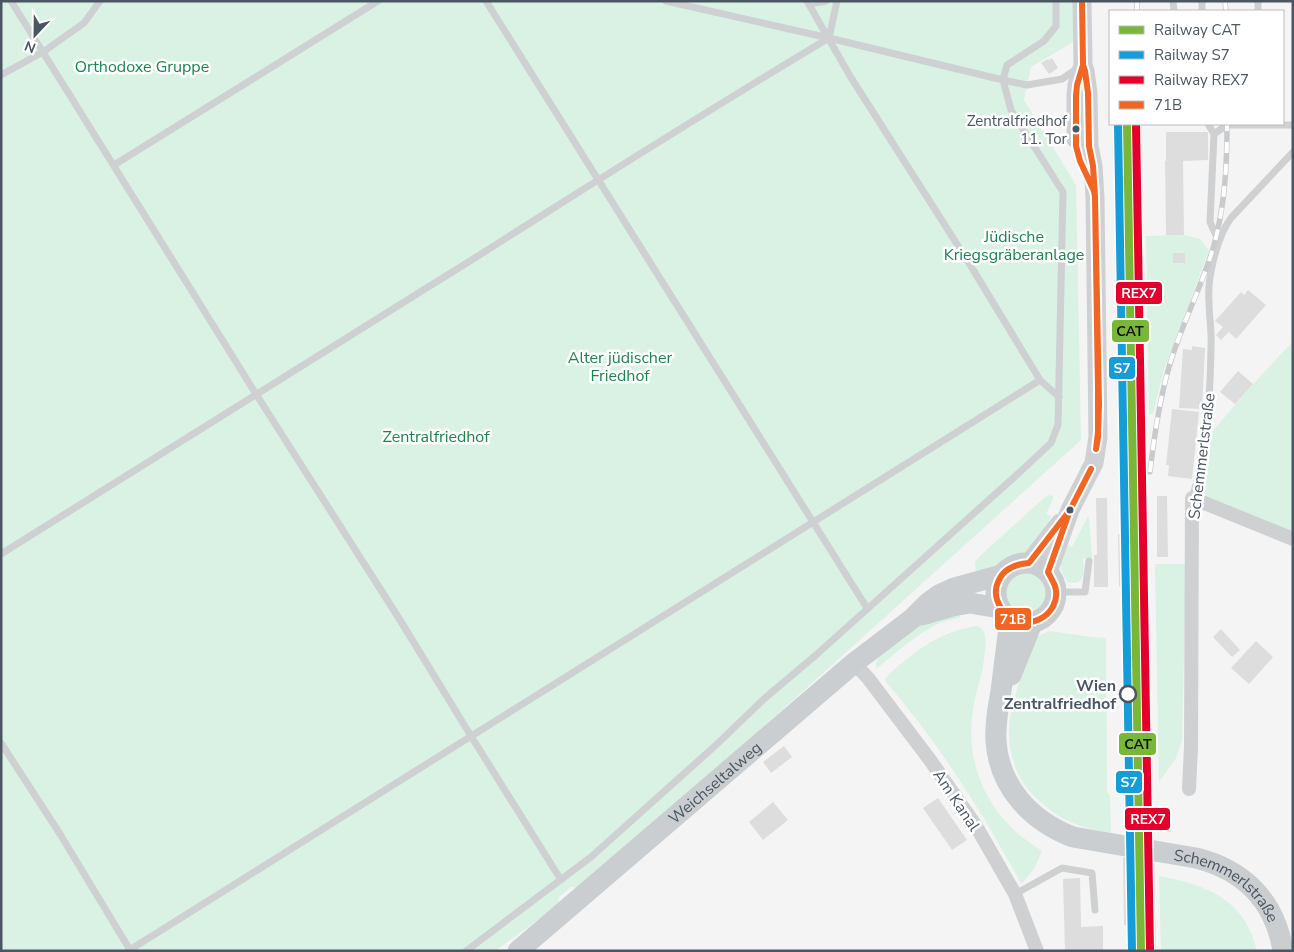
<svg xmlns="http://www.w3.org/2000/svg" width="1294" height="952" viewBox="0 0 1294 952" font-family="'Nunito Sans',sans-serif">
<rect width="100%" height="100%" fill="#f4f4f4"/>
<path fill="#d9f2e3" d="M1,1H1075L1076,40L1031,67L1024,100L1076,185L1081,440L626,851L577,891L574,887H571L559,897L558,900L561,903L495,951H1Z
M1184,235L1200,239L1209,251L1164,369L1153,414H1149L1146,236Z
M1293,341V539L1192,498L1205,440L1246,392Z
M1050,495L1053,496V499L1046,514L1051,516L1045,531L1029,552L1009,558L994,569L976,575L975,562L979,557L1045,497Z
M1088,516L1089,517L1092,558H1083C1084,570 1086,587 1068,582C1057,567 1058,560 1068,545L1072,547Z
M1155,564H1186L1182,740L1176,758L1159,782Z
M1003 593a24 24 0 1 1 48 0a24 24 0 1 1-48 0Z
M961,614L959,618C953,619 946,621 940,623C916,634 896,653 876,669V662L880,655L916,628L928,620Z
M977,626L982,629C988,637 985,649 984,659C982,677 975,693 973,711C966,753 980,795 1009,825C1018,835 1030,843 1042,851L1034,869L1022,883L1020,882C982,811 939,744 886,682L885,679C890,672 896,668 902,663C925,644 947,630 977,626Z
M1049,631L1092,637L1106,638L1107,791L1110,796L1111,833C1096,830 1080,827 1066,820C1053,814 1031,795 1023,783C1013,767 1008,745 1009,727C1011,699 1026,665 1034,638Z
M1159,876C1207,885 1245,899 1257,951H1161Z"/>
<path fill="#ddddde" d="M1052,58L1058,68L1049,74L1041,63L1048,59L1049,60Z
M1166,132H1208V160L1183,161L1184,235H1166L1165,161H1166Z
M1173,253H1185V263H1173Z
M1248,290L1266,305L1236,339L1229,332L1221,340L1216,335L1223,327L1215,321L1241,292L1244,295Z
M1192,346L1205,348L1202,409L1179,408L1183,349L1192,350Z
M1238,371L1253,384L1235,404L1220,392Z
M1172,409L1199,412L1192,479L1168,476L1169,465H1166Z
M1157,496H1167L1168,557H1157Z
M1096,498H1107L1108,587H1094V555H1097Z
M1131,533V586H1119L1118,534Z
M1221,629L1240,650L1232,657L1213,637Z
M1256,641L1273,657L1249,684L1231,668Z
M784,746L792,757L771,773L763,762Z
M938,798L967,840L952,850L923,808Z
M773,802L788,820L763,840L749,822Z
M1123,857H1135L1137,924L1124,925Z
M1080,878L1081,927L1103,926V951H1065L1063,879Z"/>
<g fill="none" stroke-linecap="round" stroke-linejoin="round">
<path stroke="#ced0d2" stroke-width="7" d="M11,1L256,394L400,620L471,736L561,880
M486,1L867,608
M666,1L829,38L1003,80L1027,85L1062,79L1078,68
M807,1L850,76L969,263L1040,380L1059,397
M1173,1L1174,11
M1202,1V11
M1258,1V11
M809,4L826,1
M1,75L43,52L84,23L100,1
M1208,124L1214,134L1210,222L1216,235L1220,237
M1214,134L1227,125H1293
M114,165L378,1
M1192,498C1208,450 1210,397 1211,347C1212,331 1209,317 1209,301C1207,278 1217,237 1231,218L1293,152
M1,554L428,287C466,264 503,240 541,216C636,156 732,96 829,38L837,1
M1057,592H1085L1089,561
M1,743L60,834L130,950
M1015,894L1062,868L1092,873L1095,910
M128,951L1040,380
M466,951L591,857L716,745L765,698L816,655L1021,471L1051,443L1058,425L1063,192L1011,110L1003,80L1007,65L1044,41L1056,26V1"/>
<path stroke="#ced0d2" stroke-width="14" d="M854,663L868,678L930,760L976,826L1015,894L1037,951
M1189,789L1191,747L1192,498L1293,539"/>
<path stroke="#ced0d4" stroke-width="19" d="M1076,139V96L1077,85L1083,65L1082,1
M1029,563L1060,523
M1048,572L1070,510L1094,463L1098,437L1095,197L1093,166L1089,146L1088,93L1085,71L1083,65"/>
<g stroke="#caced1" stroke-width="21">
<circle cx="1026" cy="593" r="30"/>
<path d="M922,615L953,606L970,603L999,608"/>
<path id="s1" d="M1010,619C1007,643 1004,667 1001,691C998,708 995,724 996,741C999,787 1031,821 1073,837L1196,858C1244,870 1275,901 1283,951"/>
<path d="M1011,675L1032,623"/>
<path id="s2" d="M518,951L854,663L913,618L928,603L939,595L954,588L1001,575"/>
</g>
<g stroke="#c9cacc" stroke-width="5.5">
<path id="rail" d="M1137,1V11
M1225,1L1226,11
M1139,124L1140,263L1153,951
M1150,472C1154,437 1159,402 1169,367C1181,325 1202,287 1214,245C1225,205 1227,165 1227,124"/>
</g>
<use href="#rail" stroke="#fff" stroke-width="4" stroke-dasharray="11" stroke-linecap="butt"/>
<g stroke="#fff" stroke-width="10">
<path id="bus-1" d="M1082,1L1083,65
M1083,65L1085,71L1088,93L1089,146L1093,166L1095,197
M1083,65L1077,85L1076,96V146L1080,161L1094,191L1095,197
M1095,197L1099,405L1098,432L1096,449
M1095,197L1098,389V437L1096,449
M1070,510L1048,572C1050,576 1053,581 1055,586C1064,615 1021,639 1001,608C996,600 994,591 998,582C1003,569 1016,564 1029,563Z
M1070,510L1091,469"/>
</g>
<use href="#bus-1" stroke="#f26522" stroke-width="6"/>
<g stroke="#fff" stroke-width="11">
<path id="rail-1" d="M1127,124L1141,951"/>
</g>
<g stroke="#fff" stroke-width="11">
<path id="rail-2" d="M1118,124L1132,951"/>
</g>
<g stroke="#fff" stroke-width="11">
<path id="rail-3" d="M1136,124L1150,951"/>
</g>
<use href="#rail-1" stroke="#79b738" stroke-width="8"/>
<use href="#rail-2" stroke="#159dd9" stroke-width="8"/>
<use href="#rail-3" stroke="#e4002b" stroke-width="8"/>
</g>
<g fill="#4a5661" stroke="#fff" stroke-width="2">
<circle cx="1076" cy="129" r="4.5"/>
<circle cx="1070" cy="510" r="4.5"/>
</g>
<circle fill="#fff" stroke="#4a5661" stroke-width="2.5" cx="1128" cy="694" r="8"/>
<g text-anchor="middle" stroke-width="5" stroke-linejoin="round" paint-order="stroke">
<g font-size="15" fill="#4a5661" stroke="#fff" text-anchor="end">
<text x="1067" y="126">Zentralfriedhof<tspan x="1067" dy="18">11. Tor</tspan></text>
</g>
<g font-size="16" fill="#17864f" stroke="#fff">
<text x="142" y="72">Orthodoxe Gruppe</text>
<text x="1014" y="242">Jüdische<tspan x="1014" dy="18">Kriegsgräberanlage</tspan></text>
<text x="620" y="363">Alter jüdischer<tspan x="620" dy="18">Friedhof</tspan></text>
<text x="436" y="442">Zentralfriedhof</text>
</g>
<g font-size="16" fill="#4a5661" stroke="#fff">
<text transform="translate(1201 456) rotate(-83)" y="6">Schemmerlstraße</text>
<text dy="6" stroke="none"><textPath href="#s2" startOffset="259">Weichseltalweg</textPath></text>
<text transform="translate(957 800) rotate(56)" y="6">Am Kanal</text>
<text dy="6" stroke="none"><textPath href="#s1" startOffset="419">Schemmerlstraße</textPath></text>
</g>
<g font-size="16" font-weight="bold" fill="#4a5661" stroke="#fff" text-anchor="end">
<text x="1116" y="691">Wien<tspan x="1116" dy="18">Zentralfriedhof</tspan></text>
</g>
</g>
<g stroke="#fff" stroke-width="2">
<rect x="1115" y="281" width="48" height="24" rx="5" fill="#e4002b"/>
<rect x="1111" y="319" width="39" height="24" rx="5" fill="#79b738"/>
<rect x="1108" y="356" width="28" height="24" rx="5" fill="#159dd9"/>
<rect x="994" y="607" width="38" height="24" rx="5" fill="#f26522"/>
<rect x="1118" y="732" width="39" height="24" rx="5" fill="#79b738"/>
<rect x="1115" y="770" width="28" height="24" rx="5" fill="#159dd9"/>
<rect x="1124" y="807" width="47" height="24" rx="5" fill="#e4002b"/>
</g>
<g font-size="14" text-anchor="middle" font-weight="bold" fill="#fff">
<text x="1139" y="298">REX7</text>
<text x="1122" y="373">S7</text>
<text x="1013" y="624">71B</text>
<text x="1129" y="787">S7</text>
<text x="1148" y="824">REX7</text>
</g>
<g font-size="14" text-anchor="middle" font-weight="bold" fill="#111">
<text x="1130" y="336">CAT</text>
<text x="1138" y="749">CAT</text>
</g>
<rect width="1294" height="952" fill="none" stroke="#4a5661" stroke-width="5"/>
<rect x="1109" y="10" width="175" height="115" fill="#ffffff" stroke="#b7bbc0"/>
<rect x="1119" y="26" width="25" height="8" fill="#79b738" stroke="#b7bbc0"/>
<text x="1154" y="35" font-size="15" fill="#4a5661">Railway CAT</text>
<rect x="1119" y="51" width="25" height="8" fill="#159dd9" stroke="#b7bbc0"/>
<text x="1154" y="60" font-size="15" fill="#4a5661">Railway S7</text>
<rect x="1119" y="76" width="25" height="8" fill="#e4002b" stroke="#b7bbc0"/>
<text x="1154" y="85" font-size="15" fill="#4a5661">Railway REX7</text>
<rect x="1119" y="101" width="25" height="8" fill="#f26522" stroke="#b7bbc0"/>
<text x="1154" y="110" font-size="15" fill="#4a5661">71B</text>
<g transform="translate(35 35) rotate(202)" stroke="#ffffff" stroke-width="4" paint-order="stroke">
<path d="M0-4L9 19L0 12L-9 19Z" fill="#4a5661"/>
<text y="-8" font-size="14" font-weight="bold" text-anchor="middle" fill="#4a5661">N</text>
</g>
</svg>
